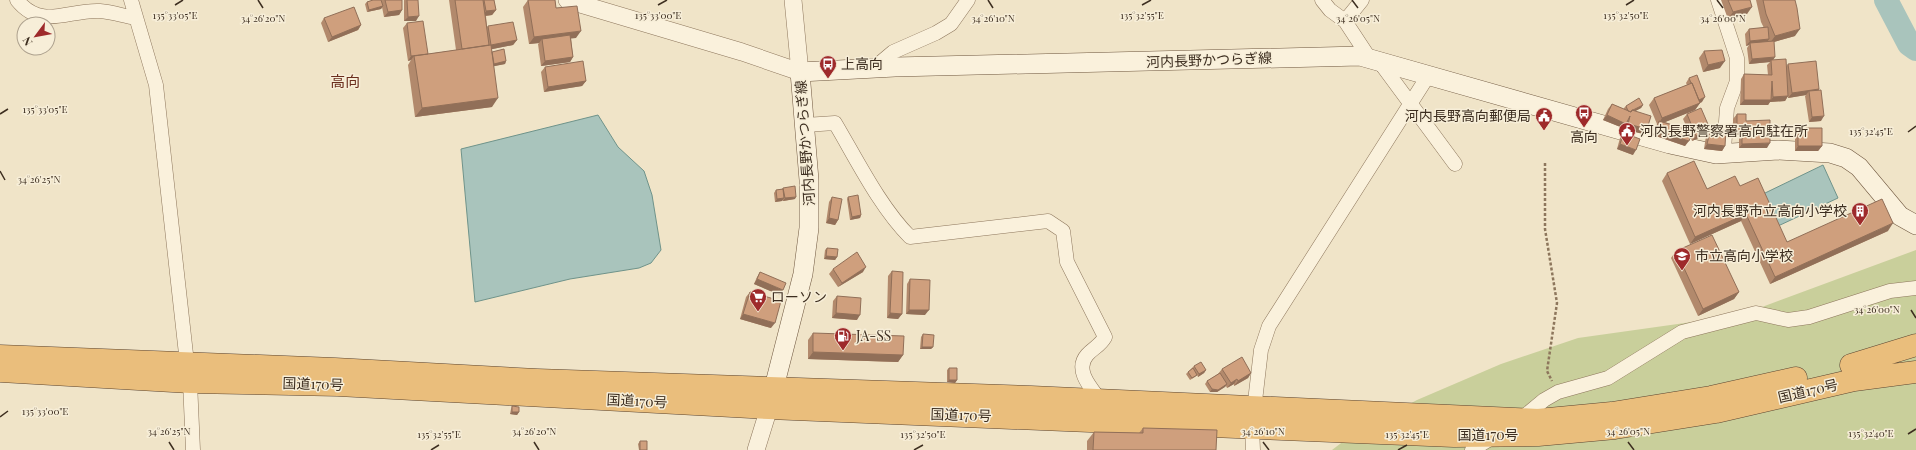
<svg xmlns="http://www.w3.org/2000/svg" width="1916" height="450" viewBox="0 0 1916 450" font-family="'Playfair Display','Noto Sans JP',serif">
<rect width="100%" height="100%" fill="#f0e4c8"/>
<path fill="#c9cf9b" d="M1916,250V450H1332L1353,434L1417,400L1501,364L1578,338L1699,321L1762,307Z"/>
<path fill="#a9c4bc" stroke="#6f938a" d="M598,115L618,147L644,171L652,195L661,250L651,263L639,268L570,279L475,302L461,149Z
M1823,165L1838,198L1778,226L1763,194Z"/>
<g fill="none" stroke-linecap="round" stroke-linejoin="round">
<path stroke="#a9c4bc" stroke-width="24" d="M1886,0L1909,44L1916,49"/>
<g stroke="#8d765c" stroke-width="15">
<path id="minor" d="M17,0C42,31 69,9 100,11C112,12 124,16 136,18
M131,0L156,85L187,363
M1322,0L1330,10L1345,21L1370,59
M1718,0L1737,58V81L1727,108L1724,149
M1345,21L1362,0
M1379,61L1455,164
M874,68L893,52L936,33L951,24L968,0
M805,125L835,123C857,160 880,207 910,237L1048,221L1063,231L1067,262L1105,337C1100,346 1093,348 1087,355C1074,370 1091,388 1100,400
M190,382L193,450
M1521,419L1544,400L1558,392L1608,378L1682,332L1756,313L1788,320L1809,317L1890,291L1916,288
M1253,450L1252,427L1261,350L1269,326L1428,76
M1472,450L1493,437"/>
</g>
<g stroke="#8d765c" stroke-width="18">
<path id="tertiary" d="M567,0L742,52L800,72L793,0
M756,450L769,408"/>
</g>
<g stroke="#6f573f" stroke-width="20">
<path id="secondary" d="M770,403L803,274L809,228V180L800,72L895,67L1360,56L1670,144L1716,154L1778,150L1830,153L1846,158L1859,167L1900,216L1916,225"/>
</g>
<g stroke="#5b4430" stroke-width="23">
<path id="trunk" d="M0,356L335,369L537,380L1031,397L1538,420L1612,413L1711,397L1796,378
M1851,365L1916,345
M0,371L190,382L338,385L769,408L1454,436L1538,435L1615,428L1716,412L1854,380L1916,372"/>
</g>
<path stroke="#8d765c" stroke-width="2.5" stroke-dasharray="3 2" stroke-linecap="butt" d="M1545,163V229L1557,303L1547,371L1552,381"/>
<use href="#minor" stroke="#faf1dc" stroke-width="14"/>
<use href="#tertiary" stroke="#faf1dc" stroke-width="17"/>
<use href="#secondary" stroke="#faf1dc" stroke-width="19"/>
<use href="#trunk" stroke="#eabe7c" stroke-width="22"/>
</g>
<path fill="#b2896c" d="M373,0H402V10L399,15L384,17L382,7L381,9L367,12L365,4L367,2Z
M404,0H418L416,21H404Z
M449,0H494L496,10L492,15L486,16L487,27L488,26L517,40L513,45L492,49V52L506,61L505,64L494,66L492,107L415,117L408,65L411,60L408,61L403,28L407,23L427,54L456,50Z
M528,0H555L556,8L576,38H571L573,57L570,62L541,66L538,44L539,43L529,44L523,7Z
M1721,0H1750L1747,14L1728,19Z
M1756,0H1795V36L1774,42L1772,60L1786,67L1788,64L1819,89V90L1821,121L1809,122L1805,96L1806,95L1788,98V96L1785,101L1770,102L1768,105H1740L1741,79L1744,74L1768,75L1767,65L1770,62L1749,64L1747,48L1749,45L1746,46L1745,34L1749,29L1764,28L1761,22Z
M324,18L361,25L358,30L328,42L321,23Z
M1704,51L1720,68L1703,72L1699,58Z
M545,67L586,81L582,86L544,92L541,72Z
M1689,78L1702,102L1700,103L1695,110L1665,122L1688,130L1683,119L1687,114L1710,129L1707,134L1692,141L1690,135L1685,146L1653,135L1657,124L1649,105L1654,98L1687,85L1686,83Z
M1612,104L1624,109V108L1626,106L1643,105L1641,108L1635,111L1643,134L1624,129L1625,125L1623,128L1603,120L1608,109Z
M1737,114L1746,121L1767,148H1739V135H1733V119Z
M1804,128L1822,146L1818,151H1795V139L1798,134H1801V133Z
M1710,132L1725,146L1722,151L1704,149L1706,136Z
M1624,133L1633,155L1617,149L1620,138Z
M1667,173L1707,189L1740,186L1787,242L1888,231L1770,284L1741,221L1690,244L1662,181Z
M783,188L795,199L783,201V200L782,201L775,202L774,193L776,190L782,189Z
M832,197L838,220L835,225L826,223L829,202Z
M848,197L861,215L860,218L850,220L847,199Z
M827,248L837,257L835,260L824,259L825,250Z
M1676,251L1739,292L1734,299L1698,316L1671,258Z
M833,269L863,272L838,287L829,274Z
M892,271L902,314L898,319L887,318L888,276Z
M760,272L780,295L754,284L757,277Z
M910,279L925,315L906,314L907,284Z
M750,292L771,328L740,319L746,297Z
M837,296L857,320L832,318L833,301Z
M813,333L903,355L898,362L808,359V340Z
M923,334L933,347L931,349H920L921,337Z
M1194,366L1206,370L1204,373L1198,377L1197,375L1195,377L1190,380L1186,374Z
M949,368L957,380L955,383L947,382V370Z
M1222,369L1251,373L1248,378L1234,386V384L1227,388L1226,386L1217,392H1210L1205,384L1207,381L1218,374Z
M512,406L519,412L517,415L510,414L511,409Z
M1143,428L1216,450H1087V441L1094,432L1139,433Z
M640,441L647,450H639L638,444Z"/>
<path fill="#916f58" d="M383,6L381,9L367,12L369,10Z
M1752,7L1747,14L1728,19L1733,12Z
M402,10L399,15L384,17L388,12Z
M496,10L492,15L483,16L486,11Z
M419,16L416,21H404L408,17Z
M361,25L358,30L328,42L332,37Z
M1800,29L1795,36L1770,43L1775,36Z
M581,31L576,38L542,42V39L539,43L529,44L534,37Z
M1769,39L1766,44L1750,43L1749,45L1746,46L1750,41Z
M517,40L513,45L488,50L491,45Z
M428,54L414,56L411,60L408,61L411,56Z
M573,57L570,62L541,66L545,61Z
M1775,57L1772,62L1771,60L1770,62L1749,64L1752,59Z
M506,61L505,64L490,67L491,64Z
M1725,61L1720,68L1703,72L1708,65Z
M586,81L582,86L544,92L548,87Z
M1819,89L1816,94L1809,91L1806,95L1788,98L1792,93Z
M1788,96L1785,101L1770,102L1768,105H1740L1744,100H1771L1773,97Z
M1705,97L1702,102L1694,105L1698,100Z
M498,98L492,107L415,117L422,108Z
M1700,103L1695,110L1658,125L1662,118Z
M1643,105L1641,108L1630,114L1632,111Z
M1607,115L1626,124L1623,128L1603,120Z
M1824,116L1821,121L1809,122L1812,117Z
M1628,124L1647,129L1643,134L1624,129Z
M1710,129L1707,134L1692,141L1696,136Z
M1737,130H1742L1739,135H1733Z
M1656,131L1689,141L1685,146L1653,135Z
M1770,143L1767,148H1739L1742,144Z
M1620,144L1636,150L1633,155L1617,149Z
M1707,144L1725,146L1722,151L1704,149Z
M1798,146H1822L1818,151H1795Z
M796,197L795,199L783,201L785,198Z
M784,198L782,201L775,202L777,199Z
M1746,214L1741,221L1690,244L1695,237Z
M861,215L860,218L850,220L852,217Z
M829,218L838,220L835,225L826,223Z
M1893,223L1888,231L1770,284L1775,277Z
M826,256L837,257L835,260L824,259Z
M866,267L863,272L838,287L842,283Z
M757,279L783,290L780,295L754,284Z
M1739,292L1734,299L1698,316L1703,309Z
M909,310H929L925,315L906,314Z
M836,313L860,315L857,320L832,318Z
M890,313L902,314L898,319L887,318Z
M743,314L775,323L771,328L740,319Z
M922,347H933L931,349H920Z
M813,352L903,355L898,362L808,359Z
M1206,370L1204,373L1198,377L1199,374Z
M1251,373L1248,378L1234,386L1238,381Z
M1237,379L1234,384L1227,388L1231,383Z
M949,380H957L955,383L947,382Z
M1227,384L1225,387L1217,392H1210L1212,389Z
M512,412H519L517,415L510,414Z"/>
<path fill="#cf9f7d" stroke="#916f58" d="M373,0H381L383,6L369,10L367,2Z
M385,0H402V10L388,12Z
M407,0H418L419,16L408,17Z
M455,0H483L489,45L462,49Z
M484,0H494L496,10L486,11Z
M528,0H555L556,8L577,6L581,31L534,37Z
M1728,0H1750L1752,7L1733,12Z
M1763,0H1795L1797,8L1800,29L1775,36L1766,14Z
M354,7L361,25L332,37L324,18Z
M423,21L428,54L411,56L407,23Z
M513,22L517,40L491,45L488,26Z
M1768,27L1769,39L1750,41L1749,29Z
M570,35L573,57L545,61L542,39Z
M1774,41L1775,57L1752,59L1750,43Z
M491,45L498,98L422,108L414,56Z
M504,49L506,61L494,64L492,52Z
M1722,50L1725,61L1708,65L1704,51Z
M1786,59L1788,96L1773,97L1772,81L1771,100H1744V74L1772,75L1771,60Z
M583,61L586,81L548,87L545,67Z
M1816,61L1819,89L1792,93L1788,64Z
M1697,75L1705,97L1699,100L1692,83H1691L1689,78Z
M1692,83L1700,103L1662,118L1654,98Z
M1821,90L1824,116L1812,117L1809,91Z
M1639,98L1643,105L1633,110H1632L1631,112L1628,111L1626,106Z
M1612,104L1631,112L1632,110L1651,116L1647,129L1628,124L1630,116L1626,124L1607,115Z
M1701,108L1710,129L1696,136L1687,114Z
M1737,114H1746V121L1770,120V143L1742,144V130H1737Z
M1659,121L1692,131L1689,141L1656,131Z
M1804,128H1822V146H1798V134H1804Z
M1726,130L1725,146L1707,144L1710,132Z
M1624,133L1640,139L1636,150L1620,144Z
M1694,161L1707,189L1735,176L1740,186L1758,178L1787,242L1882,199L1893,223L1775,277L1746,214L1695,237L1667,173Z
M795,186L796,197L785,198L783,188Z
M783,189L784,198L777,199L776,190Z
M858,195L861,215L852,217L848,197Z
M832,197L842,199L838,220L829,218Z
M1712,235L1739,292L1703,309L1676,251Z
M827,248L838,249L837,257L826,256Z
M857,252L866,267L842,283L833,269Z
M892,271L903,272L902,314L890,313Z
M760,272L786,283L783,290L757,279Z
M910,279L930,280L929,310H909Z
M750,292L781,301L775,323L743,314Z
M837,296L861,298L860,315L836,313Z
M813,333L904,336L903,355L813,352Z
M923,334L934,335L933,347H922Z
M1242,357L1251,373L1238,381L1237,379L1231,383L1222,369Z
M1201,362L1206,370L1199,374L1194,366Z
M949,368H957V380H949Z
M1193,368L1197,375L1192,378L1188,372Z
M1220,373L1227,384L1218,390L1212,389L1207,381Z
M512,406L519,407V412H512Z
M1143,428L1217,430L1216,450H1093L1094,432L1143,433Z
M640,441H647V450H640Z"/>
<path fill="none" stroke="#3d2e20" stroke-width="1.5" d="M258,0L263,8M988,0L993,8M1352,0L1358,8M1717,0L1723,8M175,5L183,0M658,5L667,0M1142,5L1151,0M1626,5L1634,0M0,114L8,109M1908,132L1916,126M0,171L5,180M1911,310L1916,318M0,417L8,411M1908,434L1916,429M169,442L174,450M534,442L539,450M1263,442L1269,450M1628,442L1634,450M431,450L439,445M914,450L923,445M1398,450L1407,445"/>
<defs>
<g id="bus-pin" transform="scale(0.9)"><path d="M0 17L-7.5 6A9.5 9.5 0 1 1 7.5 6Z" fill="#9e2a2b" stroke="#f7eed8"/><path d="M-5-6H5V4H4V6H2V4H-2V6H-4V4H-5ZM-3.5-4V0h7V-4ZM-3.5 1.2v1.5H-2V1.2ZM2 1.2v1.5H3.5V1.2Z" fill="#fff"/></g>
<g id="civic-pin" transform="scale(0.9)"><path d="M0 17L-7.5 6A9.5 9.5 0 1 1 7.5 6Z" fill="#9e2a2b" stroke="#f7eed8"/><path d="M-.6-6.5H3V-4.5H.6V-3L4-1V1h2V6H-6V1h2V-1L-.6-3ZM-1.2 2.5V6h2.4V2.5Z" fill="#fff"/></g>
<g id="building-pin" transform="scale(0.9)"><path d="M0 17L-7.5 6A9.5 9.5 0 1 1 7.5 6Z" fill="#9e2a2b" stroke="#f7eed8"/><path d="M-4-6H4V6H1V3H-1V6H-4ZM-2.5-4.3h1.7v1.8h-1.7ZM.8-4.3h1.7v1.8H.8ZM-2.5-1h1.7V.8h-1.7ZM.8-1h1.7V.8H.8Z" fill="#fff"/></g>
<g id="school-pin" transform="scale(0.9)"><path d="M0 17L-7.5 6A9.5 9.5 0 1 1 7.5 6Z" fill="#9e2a2b" stroke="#f7eed8"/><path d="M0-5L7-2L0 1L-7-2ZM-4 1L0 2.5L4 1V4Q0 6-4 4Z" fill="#fff"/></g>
<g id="supermarket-pin" transform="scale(0.9)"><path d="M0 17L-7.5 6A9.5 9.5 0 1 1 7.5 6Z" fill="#9e2a2b" stroke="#f7eed8"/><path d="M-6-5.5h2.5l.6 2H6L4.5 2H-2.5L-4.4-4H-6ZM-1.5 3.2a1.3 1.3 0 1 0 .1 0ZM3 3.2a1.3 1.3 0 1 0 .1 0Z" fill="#fff"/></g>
<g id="fuel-pin" transform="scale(0.9)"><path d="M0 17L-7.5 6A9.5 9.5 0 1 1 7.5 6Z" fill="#9e2a2b" stroke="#f7eed8"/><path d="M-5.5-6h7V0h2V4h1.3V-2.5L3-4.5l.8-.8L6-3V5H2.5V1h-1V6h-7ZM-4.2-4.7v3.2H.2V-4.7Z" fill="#fff"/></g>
</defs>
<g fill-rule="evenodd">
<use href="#bus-pin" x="828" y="64"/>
<use href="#bus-pin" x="1584" y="113"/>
<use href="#civic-pin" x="1544" y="116"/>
<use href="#civic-pin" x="1627" y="131"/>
<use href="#building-pin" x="1860" y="211"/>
<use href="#school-pin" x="1682" y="256"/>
<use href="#supermarket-pin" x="758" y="297"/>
<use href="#fuel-pin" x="843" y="336"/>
</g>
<g text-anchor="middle" stroke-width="3" stroke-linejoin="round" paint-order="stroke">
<g font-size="14" fill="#3d2e20" stroke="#f7eed8">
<text transform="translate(1209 60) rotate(-2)" y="5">河内長野かつらぎ線</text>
<text transform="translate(805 143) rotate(-94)" y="5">河内長野かつらぎ線</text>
<text transform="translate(313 384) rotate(2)" y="5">国道170号</text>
<text transform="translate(1808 391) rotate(-13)" y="5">国道170号</text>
<text transform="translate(637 401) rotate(3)" y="5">国道170号</text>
<text transform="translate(961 415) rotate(2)" y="5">国道170号</text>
<text x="1488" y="440">国道170号</text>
</g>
<g font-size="14" fill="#3d2e20" stroke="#f7eed8" text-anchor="start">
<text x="841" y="69">上高向</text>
<text x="1531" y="121" text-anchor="end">河内長野高向郵便局</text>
<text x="1640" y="136">河内長野警察署高向駐在所</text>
<text x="1584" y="142" text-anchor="middle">高向</text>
<text x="1847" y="216" text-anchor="end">河内長野市立高向小学校</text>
<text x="1695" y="261">市立高向小学校</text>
<text x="771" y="302">ローソン</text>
<text x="856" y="341">JA-SS</text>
</g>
<g font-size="15" fill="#6b2e1e" stroke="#f7eed8">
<text x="345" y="87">高向</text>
</g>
</g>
<g font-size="10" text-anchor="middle" fill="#3d2e20" stroke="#f7eed8" stroke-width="3" stroke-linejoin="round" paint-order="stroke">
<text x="175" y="19">135°33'05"E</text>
<text x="658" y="19">135°33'00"E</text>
<text x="1142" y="19">135°32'55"E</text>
<text x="1626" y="19">135°32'50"E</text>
<text x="263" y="22">34°26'20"N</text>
<text x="993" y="22">34°26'10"N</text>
<text x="1358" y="22">34°26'05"N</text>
<text x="1723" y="22">34°26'00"N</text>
<text x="45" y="113">135°33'05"E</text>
<text x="1871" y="135">135°32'45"E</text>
<text x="39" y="183">34°26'25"N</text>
<text x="1877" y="313">34°26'00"N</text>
<text x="45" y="415">135°33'00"E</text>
<text x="169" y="435">34°26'25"N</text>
<text x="534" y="435">34°26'20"N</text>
<text x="1263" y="435">34°26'10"N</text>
<text x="1628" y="435">34°26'05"N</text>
<text x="1871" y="437">135°32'40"E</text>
<text x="439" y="438">135°32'55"E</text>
<text x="923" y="438">135°32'50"E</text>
<text x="1407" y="438">135°32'45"E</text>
</g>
<g transform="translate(36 36) rotate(238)"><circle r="19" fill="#f7eed8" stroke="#ada18e"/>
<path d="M0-3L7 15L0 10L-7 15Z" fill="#9e2a2b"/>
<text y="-6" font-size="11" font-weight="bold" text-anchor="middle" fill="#3d2e20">N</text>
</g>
</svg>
